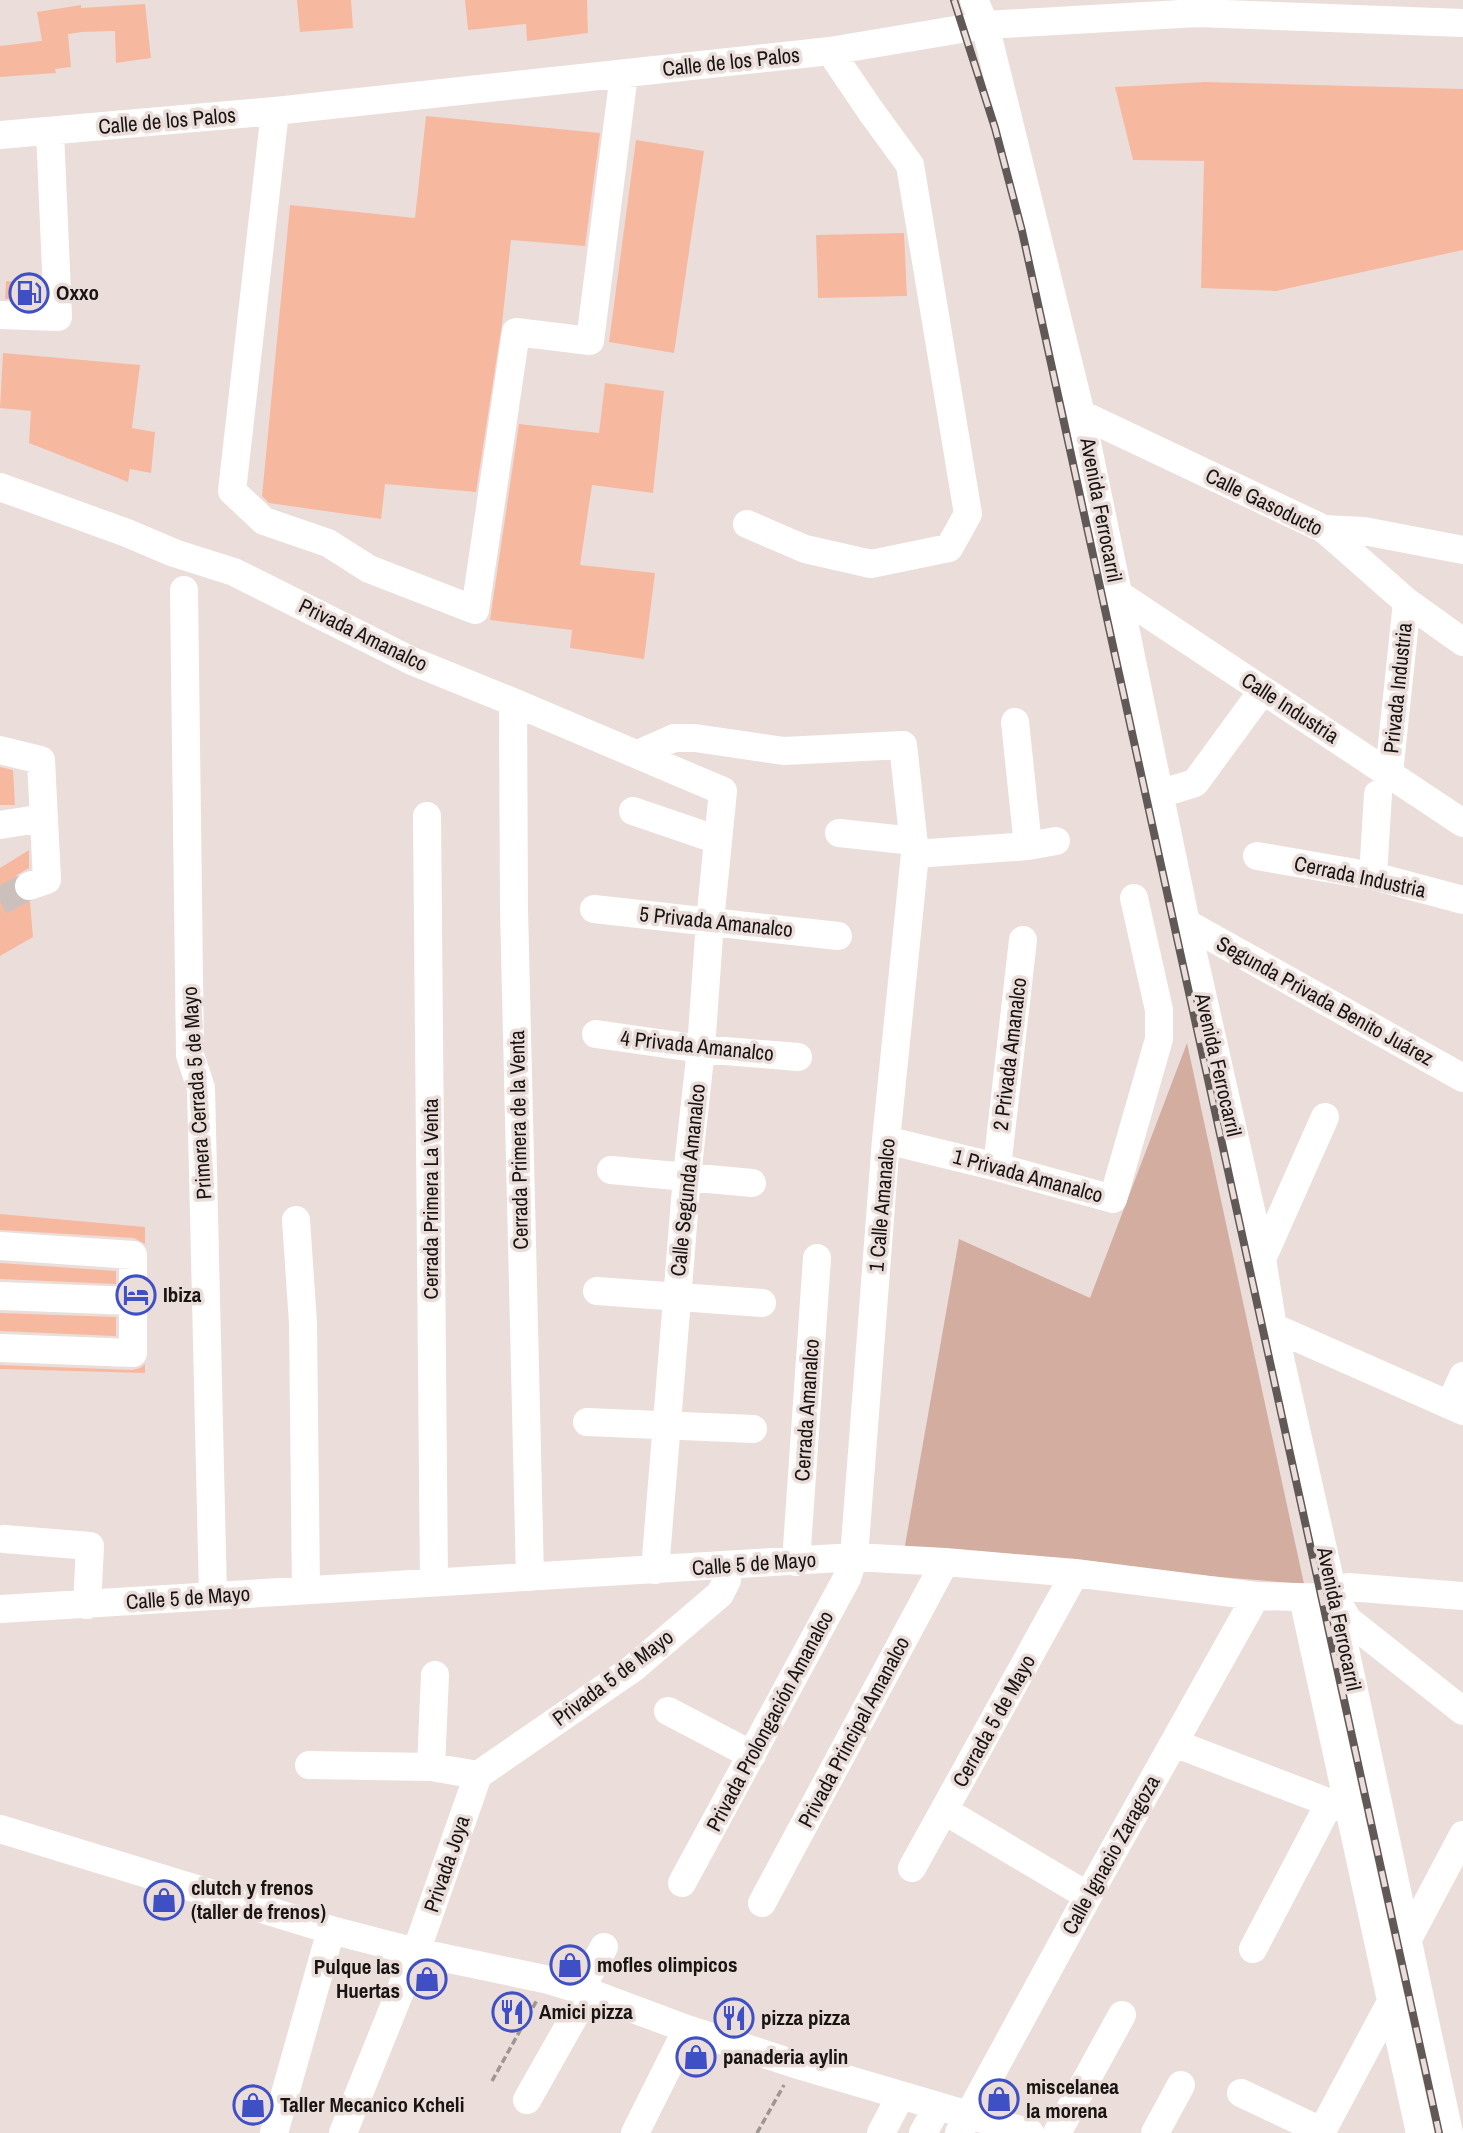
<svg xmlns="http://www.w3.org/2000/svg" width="1463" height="2133" viewBox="0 0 1463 2133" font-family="'Archivo Narrow',sans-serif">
<rect width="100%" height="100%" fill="#ebdeda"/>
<path fill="#d3ad9f" d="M1187,1043L1304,1584L904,1551L959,1239L1090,1298Z"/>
<path fill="#f7b8a0" d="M297,0H351L353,28L300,32Z
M465,0H587L588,33L527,41L526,24L468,30Z
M145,4L151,58L116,63L115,31L82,32L68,34L71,67L55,69L56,73L0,77V46L42,41L37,12L81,5V8Z
M1205,82L1463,89V250L1276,291L1201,288L1204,161L1133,160L1115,87Z
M426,116L600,133L585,246L511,240L502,324L476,492L385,484L381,519L269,503L262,496L290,205L415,218Z
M636,140L704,151L674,353L609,342Z
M904,233L907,296L818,298L816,235Z
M6,281L40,284L41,300L5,299Z
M3,353L140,365L132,428L155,432L151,473L130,469L128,482L29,443L31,411L0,408Z
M605,383L664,391L653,493L592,485L580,565L655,573L644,659L570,648L572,630L490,620L519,424L599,433Z
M0,767L13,770L15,805H0Z
M29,850V868L17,875L13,883V891L18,898L25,902H30L33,937L0,956V868Z
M0,1214L145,1227V1244L134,1238L0,1230Z
M0,1263L116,1271V1284L0,1279Z
M0,1313L116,1317V1336L0,1331Z
M145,1364V1373L0,1369V1365L132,1370L140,1368Z"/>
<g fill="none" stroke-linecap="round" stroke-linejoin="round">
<path stroke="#ccc0bc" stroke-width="28" stroke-dasharray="28 14" stroke-linecap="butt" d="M0,901L29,886"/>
<path stroke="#9f9692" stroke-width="3.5" stroke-dasharray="7 3.5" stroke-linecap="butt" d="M492,2081L537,2000
M757,2133L784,2085"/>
<path stroke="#fff" stroke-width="28" d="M974,0L985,25L1081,414L1186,923L1262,1259L1273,1327L1334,1598L1449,2133
M275,111L232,491L264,521L328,543L369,569L475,610L516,332L590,341L624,74
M0,135L275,111L830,51L985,25L1198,13L1463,23
M0,315L58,317L50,131
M1081,414L1324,529L1407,602L1463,642
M0,487L127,533L174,553L234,572L412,661L513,702L723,791L710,921L701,1049L687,1176L655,1570
M747,524L805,549L871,564L949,548L968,514L910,165L870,110L830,51
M1324,529L1364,531L1463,550
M184,590L190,1055L201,1088L213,1595
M1118,594L1463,823
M513,702L514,909L530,1577
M1015,722L1028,846
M0,750L41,760L47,880L29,886
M638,754L674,738H695L784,751L903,745L915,854L886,1140L854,1557L847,1578L682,1883
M1389,773L1407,602
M1159,794L1195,783L1263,690
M633,811L718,840
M427,816L434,1582
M0,825L44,818
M839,833L914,841
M915,854L1028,846L1056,841
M1257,856L1373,876L1463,900
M1373,876L1378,794
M594,909L838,936
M1186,923L1463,1078
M596,1034L701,1049L798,1057
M886,1140L997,1167L1113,1199L1159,1039V1010L1134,898
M997,1167L1023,940
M611,1170L752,1183
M296,1220L303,1323L306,1590
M0,1246L133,1255V1353L0,1348
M1262,1259L1325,1117
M597,1291L762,1303
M0,1296L133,1301
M1273,1327L1463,1411
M1450,1405L1463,1376
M587,1422L753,1429
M4,1539L90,1546L87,1605
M796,1562L817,1258
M1303,1598L1420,2133
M1334,1598L1348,1587L1463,1596
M1338,1603L1348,1620L1463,1711
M0,1609L854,1557L945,1562L1075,1573L1256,1596L1334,1598
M668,1711L752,1755
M1174,1743L1351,1811
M309,1765L431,1767L478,1775
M431,1767L435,1675
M478,1775L632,1669L720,1594L727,1580L728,1565
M945,1811L1088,1896
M0,1829L331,1930L416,1952L549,1980L588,1992L687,2029L795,2064L1030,2133
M912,1868L1075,1573
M762,1903L945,1562
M1408,1939L1463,1835
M1253,1949L1329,1804
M580,1990L604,1947
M1241,2093L1321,2131
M527,2100L588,1992
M274,2133L331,1930
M343,2133L416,1952L478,1775
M635,2133L687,2029
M881,2133L901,2095
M923,2133L938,2106
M959,2133L1088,1896L1256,1596
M1057,2133L1122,2015
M1155,2133L1181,2085
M1321,2133L1392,2000"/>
<g stroke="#615957" stroke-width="8">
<path id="rail" d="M954,0L995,128L1022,231L1439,2133"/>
</g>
<use href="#rail" stroke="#ebdeda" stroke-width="5" stroke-dasharray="16" stroke-linecap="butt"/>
</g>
<defs>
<g id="fuel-ring" transform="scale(2.0125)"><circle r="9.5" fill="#ebdeda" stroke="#3f50c4" stroke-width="1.5"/><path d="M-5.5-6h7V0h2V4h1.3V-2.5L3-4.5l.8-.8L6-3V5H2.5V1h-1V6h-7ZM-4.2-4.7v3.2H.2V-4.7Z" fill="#3f50c4"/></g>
<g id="hotel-ring" transform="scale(2.0125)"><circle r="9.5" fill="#ebdeda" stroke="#3f50c4" stroke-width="1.5"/><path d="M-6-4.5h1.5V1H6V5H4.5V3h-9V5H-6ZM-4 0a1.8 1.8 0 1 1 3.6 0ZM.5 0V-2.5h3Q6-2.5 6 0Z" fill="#3f50c4"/></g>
<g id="shop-ring" transform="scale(2.0125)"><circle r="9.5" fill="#ebdeda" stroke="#3f50c4" stroke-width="1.5"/><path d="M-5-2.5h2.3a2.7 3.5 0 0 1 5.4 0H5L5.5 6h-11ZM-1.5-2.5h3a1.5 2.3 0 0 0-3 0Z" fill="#3f50c4"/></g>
<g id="restaurant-ring" transform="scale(2.0125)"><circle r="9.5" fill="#ebdeda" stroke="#3f50c4" stroke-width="1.5"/><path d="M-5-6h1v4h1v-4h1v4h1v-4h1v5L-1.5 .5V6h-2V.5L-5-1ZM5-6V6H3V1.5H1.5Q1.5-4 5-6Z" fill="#3f50c4"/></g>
</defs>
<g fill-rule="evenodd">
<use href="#fuel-ring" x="29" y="293"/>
<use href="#hotel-ring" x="136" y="1295"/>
<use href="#shop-ring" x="164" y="1900"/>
<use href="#shop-ring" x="570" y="1965"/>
<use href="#shop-ring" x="427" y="1979"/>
<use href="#restaurant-ring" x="512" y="2012"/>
<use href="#restaurant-ring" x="734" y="2018"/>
<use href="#shop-ring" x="696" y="2057"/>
<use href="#shop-ring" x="999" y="2099"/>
<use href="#shop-ring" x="253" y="2105"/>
</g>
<g text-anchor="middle" stroke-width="7" stroke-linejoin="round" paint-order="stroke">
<g font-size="21" fill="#191513" stroke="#ebdeda">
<text transform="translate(731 62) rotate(-6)" y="7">Calle de los Palos</text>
<text transform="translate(167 121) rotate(-5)" y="7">Calle de los Palos</text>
<text transform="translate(1264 502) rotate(26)" y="7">Calle Gasoducto</text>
<text transform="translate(1101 510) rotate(79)" y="7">Avenida Ferrocarril</text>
<text transform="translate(363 635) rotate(26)" y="7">Privada Amanalco</text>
<text transform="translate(1398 688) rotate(-84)" y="7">Privada Industria</text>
<text transform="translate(1290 708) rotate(33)" y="7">Calle Industria</text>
<text transform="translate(1360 877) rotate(12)" y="7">Cerrada Industria</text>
<text transform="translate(716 922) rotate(6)" y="7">5 Privada Amanalco</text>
<text transform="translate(1325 1001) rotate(29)" y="7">Segunda Privada Benito Juárez</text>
<text transform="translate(697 1046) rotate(6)" y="7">4 Privada Amanalco</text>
<text transform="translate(1010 1054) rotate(-83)" y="7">2 Privada Amanalco</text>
<text transform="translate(1218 1065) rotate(77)" y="7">Avenida Ferrocarril</text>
<text transform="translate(197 1093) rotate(-94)" y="7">Primera Cerrada 5 de Mayo</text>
<text transform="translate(519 1140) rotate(-91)" y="7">Cerrada Primera de la Venta</text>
<text transform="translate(1028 1176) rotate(15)" y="7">1 Privada Amanalco</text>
<text transform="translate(688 1180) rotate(-84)" y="7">Calle Segunda Amanalco</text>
<text transform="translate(431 1199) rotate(-90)" y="7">Cerrada Primera La Venta</text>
<text transform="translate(882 1205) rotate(-85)" y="7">1 Calle Amanalco</text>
<text transform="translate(807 1410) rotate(-86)" y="7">Cerrada Amanalco</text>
<text transform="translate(754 1564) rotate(-4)" y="7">Calle 5 de Mayo</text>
<text transform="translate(188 1598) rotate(-4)" y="7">Calle 5 de Mayo</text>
<text transform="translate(1339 1619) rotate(78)" y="7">Avenida Ferrocarril</text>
<text transform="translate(613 1678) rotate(-37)" y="7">Privada 5 de Mayo</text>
<text transform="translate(770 1721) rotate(-62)" y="7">Privada Prolongación Amanalco</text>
<text transform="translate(994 1721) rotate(-61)" y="7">Cerrada 5 de Mayo</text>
<text transform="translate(854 1732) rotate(-62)" y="7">Privada Principal Amanalco</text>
<text transform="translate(1111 1855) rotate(-61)" y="7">Calle Ignacio Zaragoza</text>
<text transform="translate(447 1864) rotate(-71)" y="7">Privada Joya</text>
</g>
<g font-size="21" font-weight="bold" fill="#191513" stroke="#ebdeda" text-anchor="start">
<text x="56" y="300">Oxxo</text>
<text x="163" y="1302">Ibiza</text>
<text x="191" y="1895">clutch y frenos<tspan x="191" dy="24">(taller de frenos)</tspan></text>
<text x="597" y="1972">mofles olimpicos</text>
<text x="400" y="1974" text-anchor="end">Pulque las<tspan x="400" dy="24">Huertas</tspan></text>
<text x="539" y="2019">Amici pizza</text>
<text x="761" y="2025">pizza pizza</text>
<text x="723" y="2064">panaderia aylin</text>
<text x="1026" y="2094">miscelanea<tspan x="1026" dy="24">la morena</tspan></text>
<text x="280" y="2112">Taller Mecanico Kcheli</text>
</g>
</g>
</svg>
